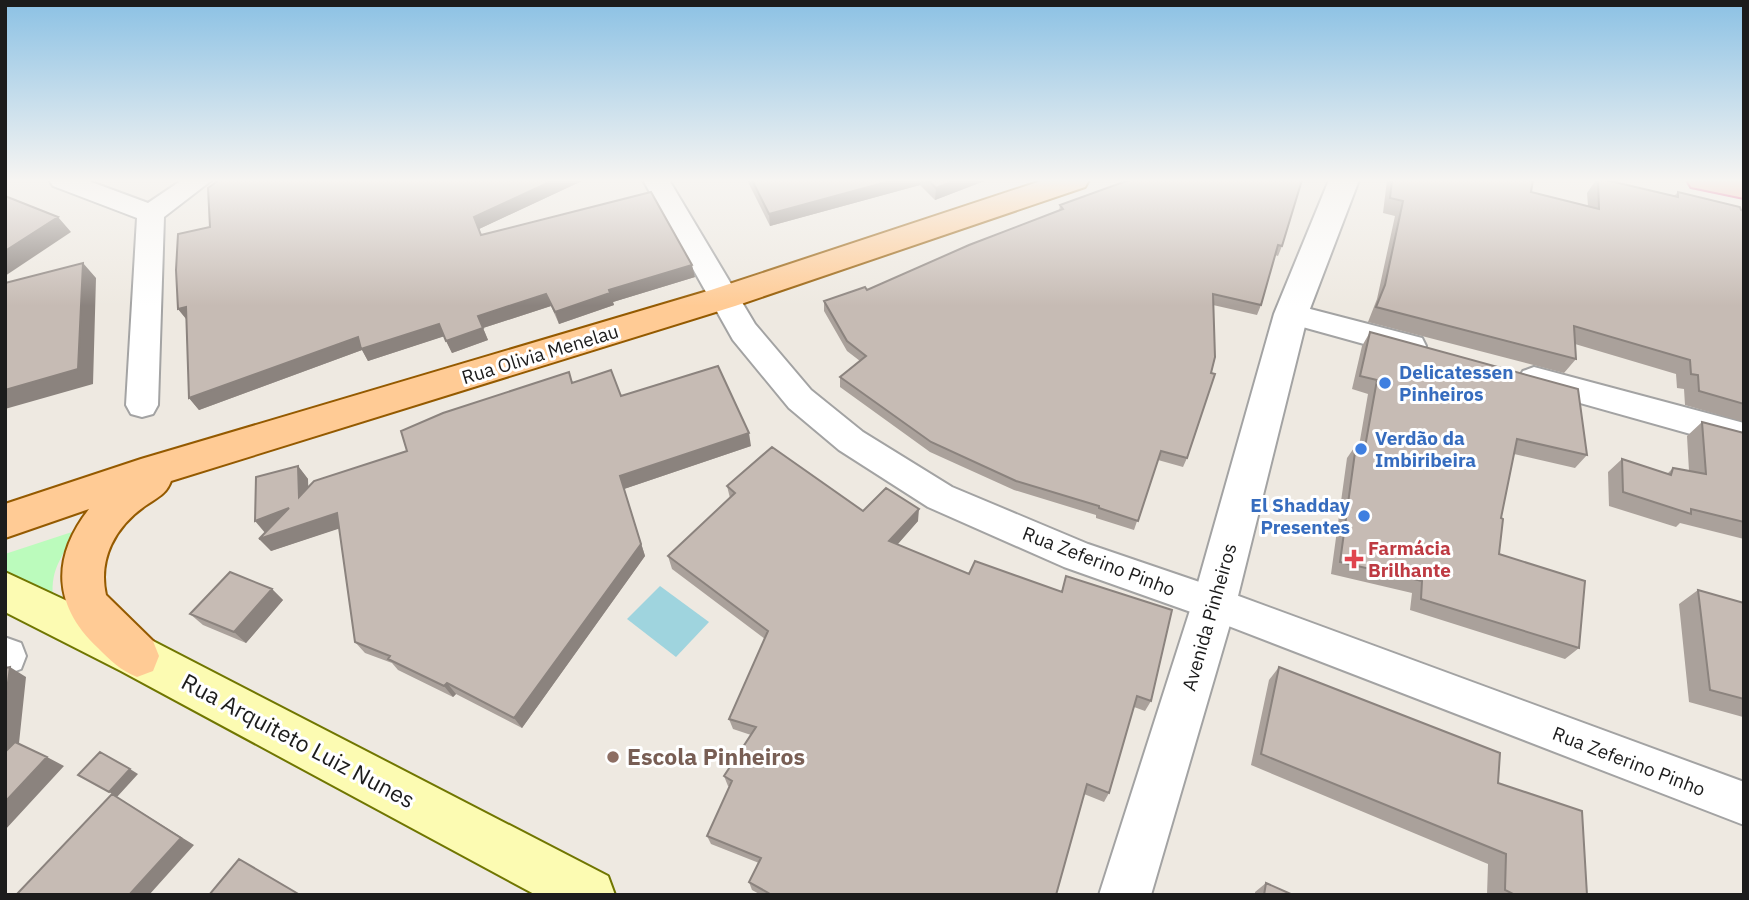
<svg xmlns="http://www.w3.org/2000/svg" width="1749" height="900" viewBox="0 0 1749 900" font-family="'IBM Plex Sans',sans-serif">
<rect width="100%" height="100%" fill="#eee9e1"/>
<path fill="#bbfbbc" d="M72,532C65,558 50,565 53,598L5,579V554Z"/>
<path fill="#9fd4de" d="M660,586L709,622L676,657L627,619Z"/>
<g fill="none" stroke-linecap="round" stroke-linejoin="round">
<g stroke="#a3a3a3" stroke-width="4">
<path id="minor" d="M49,180H86L148,203L182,180H212L164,217L158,405L153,414L142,417L131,414L126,405L137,218L53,186Z
M643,180H669L755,324L811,390L863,432L952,487L1088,544L1214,587L1744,782V825L1205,617L1064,567L928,507L839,450L789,408L733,340Z
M1291,304L1422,338L1426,346L1422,354L1411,357L1281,321L1276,314L1281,307Z
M1534,367L1744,423V449L1523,387L1518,379L1523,371Z
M7,638L21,643L26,656L21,669L5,675Z"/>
</g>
<g stroke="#a3a3a3" stroke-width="4">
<path id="tertiary" d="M1329,180H1359L1308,314L1236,604L1151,895H1099L1192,604L1274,314Z"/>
</g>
<g stroke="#707601" stroke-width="4">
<path id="secondary" d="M5,572L153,641L608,876L615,895H536L121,671L5,612Z"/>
</g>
<g stroke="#945a00" stroke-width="4">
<path id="primary" d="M1044,180H1089L1085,187L735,306L171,481C166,495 156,498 145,506C115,527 98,559 106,595L153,641L159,656L153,671L137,677C120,670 111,661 98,648C53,606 51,558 89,509L5,538V504L141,459L711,290Z"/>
</g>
<g stroke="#dd1d6b" stroke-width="4">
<path id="trunk" d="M1687,180H1744V198L1691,187Z"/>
</g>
<use href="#minor" fill="#fff" fill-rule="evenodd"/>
<use href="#tertiary" fill="#fff" fill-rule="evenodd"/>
<use href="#secondary" fill="#fcfbb2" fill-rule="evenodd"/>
<use href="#primary" fill="#ffcb95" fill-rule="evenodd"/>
<use href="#trunk" fill="#f4a89a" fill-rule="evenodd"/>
</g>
<path fill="#aaa19b" d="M214,180H584L479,229L481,235L695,277L613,302L614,305L559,324L551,306L483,328L488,340L452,353L444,336L368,361L362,350L199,410L189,398L186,319L178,309L210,227L218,181Z
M747,180H987L935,200L920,185L770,226Z
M1387,180H1533L1531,192L1588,206L1587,193L1596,180H1606L1674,196L1678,192L1744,211V422L1685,405L1684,389L1677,388L1676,374L1575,344L1576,359L1564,373L1368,322L1377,299L1395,216L1383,213Z
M1060,205L1282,246L1278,256L1275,255L1261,305L1257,315L1213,305L1187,458L1183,467L1158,460L1134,530L1096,518V515L1014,490L930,452L840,387V377L860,361L847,351L824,311V301L867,290L1059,211Z
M1370,332L1587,455L1575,468L1514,454L1501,518L1499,554L1579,648L1565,659L1410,610L1412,593L1331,574L1347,458L1356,445L1359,446L1368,394L1352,389L1362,346Z
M572,383L621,396L751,446L624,489L645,556L522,728L456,694L453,697L398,670L392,663L365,653L355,642L339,528L271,551L265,533L298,466L308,479V487L407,451Z
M1702,422L1744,433V539L1680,523L1676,527L1609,506L1608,472L1622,459L1667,474L1673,468L1689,471L1687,436Z
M727,486L918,521L897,545L1151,701L1145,711L1134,707L1109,793L1104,802L1084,794L1056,895H761L752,890L749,882L759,863L711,844L707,836L730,787L728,786L724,776L751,735L733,729L729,719L765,639L672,569L668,556L730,498Z
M272,589L283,600L246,643L203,625L190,614Z
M1698,590L1744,603V718L1743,717L1689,702L1679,604Z
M1279,667L1498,783L1587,895H1487L1488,864L1251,765L1269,680Z
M1266,883L1293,895H1255V892Z"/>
<path fill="#8b837e" d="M554,180H584L479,229L486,247L474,217Z
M894,180H920V185L770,226L769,214Z
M957,180H987L935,200L936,188Z
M58,217L71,232L5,276V251Z
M83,263L96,278L93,384L5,409V390Z
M692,265L695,277L613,302L614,305L559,324L555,312L609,290Z
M546,294L551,306L483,328L488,340L452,353L446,341L478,316Z
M186,307L188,321L178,309Z
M439,324L445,336L368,361L362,350L199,410L189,398L358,337Z
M749,433L751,446L624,489L645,556L522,728L514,718L620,476Z
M298,466L308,479L309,510L299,497Z
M289,508L266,534L255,521Z
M919,509L918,521L889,554V541Z
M337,513L347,526L271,551L259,539Z
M272,589L283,600L246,643L234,632Z
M10,667L26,677L17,762L5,766V706Z
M447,683L456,694L453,697L444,686Z
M47,757L64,766L5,830V802Z
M130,769L138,774L117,797L194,845L149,895H129L114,795L109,792Z"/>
<path fill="#c6bbb4" stroke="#8b837e" stroke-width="2" d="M219,180H554L474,217L481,235L651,192L692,265L609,290L610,293L555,312L546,294L478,316L483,328L446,341L439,324L361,349L358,337L189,398L186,307L178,309L176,270L178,234L210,227L208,188Z
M752,180H894L769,214Z
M928,180H957L936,188Z
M1129,180H1302L1282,246L1278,245L1261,305L1213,294L1215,357L1211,373L1215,374L1187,458L1161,451L1138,521L1099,508V506L1016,481L931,442L840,377L866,356L847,341L824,301L865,287L867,290L969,245L1063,209L1060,205Z
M1392,180H1533L1531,192L1599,209L1598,180H1606L1678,197V192L1740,207L1741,210L1744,211V404L1699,391L1698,375L1691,374L1690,360L1574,326L1576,359L1376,307L1385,285L1403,201L1390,198Z
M5,196L58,217L5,251Z
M83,263L78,369L5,390V283Z
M1370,332L1578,389L1587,455L1517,439L1501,518L1503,519L1499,554L1585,581L1579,648L1421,599L1422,581L1340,562L1356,445L1365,447L1377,380L1360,376Z
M718,366L749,433L620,476L641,544L514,718L447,683L444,686L388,659L390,656L355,642L337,513L259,539L289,508L255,521L256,477L298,466L299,497L314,481L407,451L401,431L443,413L569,372L572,383L611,370L621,396Z
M1702,422L1744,433V522L1691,509V514L1623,492L1622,459L1671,475L1673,468L1706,474Z
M772,447L863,511L886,488L919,509L889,541L969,574L975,561L1062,592L1066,576L1172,610L1151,701L1137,696L1109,793L1087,784L1056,895H772L749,882L761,858L707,836L732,781L724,776L756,727L729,719L768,631L668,556L735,493L727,486Z
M230,572L272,589L234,632L190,614Z
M1698,590L1744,603V699L1710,690Z
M10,667L5,706V668Z
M1279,667L1500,753L1498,783L1582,811L1587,895H1515L1505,890L1506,854L1261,754Z
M15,742L47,757L5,802V752Z
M100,752L130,769L109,792L78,775Z
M112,794L181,838L129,895H16Z
M239,859L300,895H209Z
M1266,883L1293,895H1264Z"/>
<linearGradient id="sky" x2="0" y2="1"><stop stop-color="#8bc1e4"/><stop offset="0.59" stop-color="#f7f5f2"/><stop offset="1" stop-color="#f7f5f2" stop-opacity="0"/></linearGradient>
<rect width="1749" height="306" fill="url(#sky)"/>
<g fill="#3f7fe0" stroke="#fff" stroke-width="2.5">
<circle cx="1385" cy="383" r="7"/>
<circle cx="1361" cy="449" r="7"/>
<circle cx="1364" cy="516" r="7"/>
</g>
<path fill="#e0444e" stroke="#fff" stroke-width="2.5" d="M1350.5 548.5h7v7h7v7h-7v7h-7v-7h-7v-7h7z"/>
<circle fill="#8d6e63" stroke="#fff" stroke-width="2.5" cx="613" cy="757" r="7"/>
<g text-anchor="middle" stroke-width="6" stroke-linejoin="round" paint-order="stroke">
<g font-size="19" fill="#1c1c1c" stroke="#fff">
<text transform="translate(540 354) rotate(-17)" y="7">Rua Olivia Menelau</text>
<text transform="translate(1099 561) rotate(21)" y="7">Rua Zeferino Pinho</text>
<text transform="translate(1209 617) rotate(-74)" y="7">Avenida Pinheiros</text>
<text transform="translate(1629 761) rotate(21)" y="7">Rua Zeferino Pinho</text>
</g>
<g font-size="19" font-weight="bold" fill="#366cbe" stroke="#fff" text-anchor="start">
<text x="1399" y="379">Delicatessen<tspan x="1399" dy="22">Pinheiros</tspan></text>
<text x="1375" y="445">Verdão da<tspan x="1375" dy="22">Imbiribeira</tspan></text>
<text x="1350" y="512" text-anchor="end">El Shadday<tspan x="1350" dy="22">Presentes</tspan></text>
</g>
<g font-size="19" font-weight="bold" fill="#be3a42" stroke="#fff" text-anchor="start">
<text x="1368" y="555">Farmácia<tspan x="1368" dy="22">Brilhante</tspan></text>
</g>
<g font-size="23" fill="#1c1c1c" stroke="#fff">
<text transform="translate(298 741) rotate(28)" y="8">Rua Arquiteto Luiz Nunes</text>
</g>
<g font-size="23" font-weight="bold" fill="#785e54" stroke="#fff" text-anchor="start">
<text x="627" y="765">Escola Pinheiros</text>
</g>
</g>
<rect width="1749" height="900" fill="none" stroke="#1c1c1c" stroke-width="14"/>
</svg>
